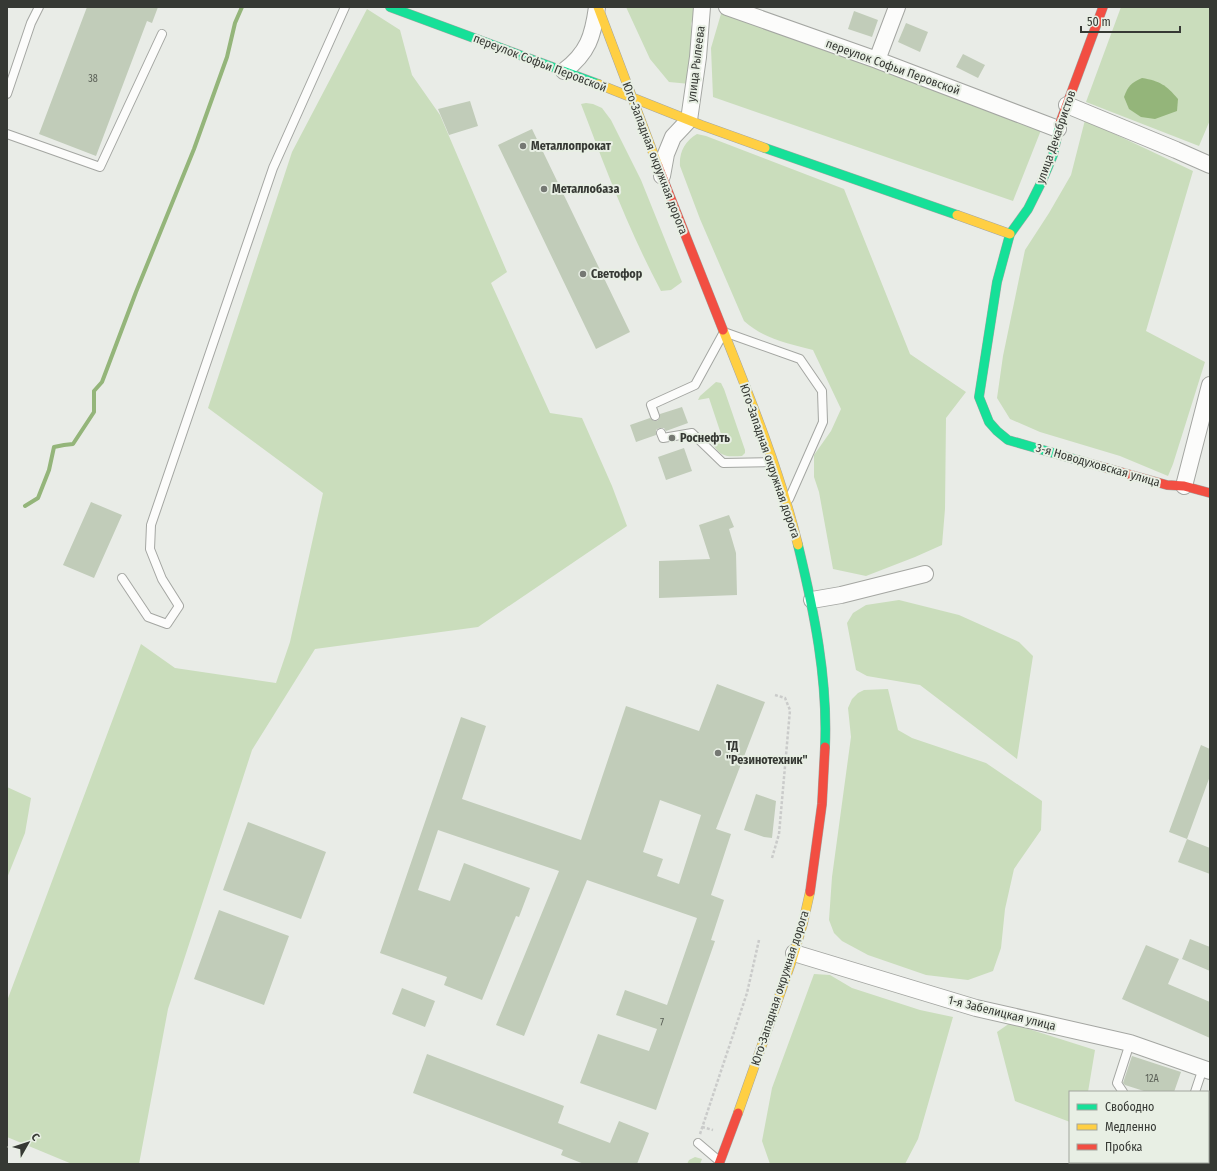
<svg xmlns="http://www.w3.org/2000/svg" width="1217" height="1171" viewBox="0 0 1217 1171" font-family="'Fira Sans Condensed',sans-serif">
<rect width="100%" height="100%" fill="#e9ece7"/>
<path fill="#caddbc" d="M626,7H697L691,24L695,61L690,84L669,82L650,59Z
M723,7L1045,120L1013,201L713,97L711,48Z
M1121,7H1210V120L1199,146L1086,102Z
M367,9L400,30L412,75L440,115L507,272L491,283L550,413L582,418L612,486L627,526L478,627L315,649L252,750L168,1009L139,1164H72L7,1137V1001L141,644L175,668L276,683L290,642L323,493L208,408L292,152Z
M586,103L593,104L602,108L611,120L641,180L682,282L671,290L661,291C629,231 605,167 581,104Z
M1085,120L1193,171L1146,331L1205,362L1173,464L1168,476L1120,456L1040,432L1010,419L997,398L1003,356L1025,250L1049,213L1071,175Z
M697,134L706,136L844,189L910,354L966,392L946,418L945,509L942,545L915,557L866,576L833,569L819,492L814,477V455L831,431L841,409L813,350C787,343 764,339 744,321L700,219L680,166C679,152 685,141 697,134Z
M716,382L721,383L724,389L745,450V453L742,456C725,457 720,457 711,441L722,437L709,398L698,400L700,396Z
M899,600L959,615L1019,642L1033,656L1017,759L920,685L867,676L856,670L847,623L853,613L866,605Z
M888,689L898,730L912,738L986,763L1042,801L1041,830L1014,869L1005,909L1001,948L993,971L968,980L926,975L868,955L842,941L834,933L829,920L832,877L851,737L848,708L852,699L858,693L864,690Z
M7,787L31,798L25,833L7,878Z
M814,974L830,975L852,988L920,1010L953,1017L918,1139L905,1164H770L762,1141L772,1088Z
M1010,1023L1095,1050L1088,1092H1070V1122L1015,1101L997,1032Z
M695,1157L702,1159L700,1164H687L689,1160Z"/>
<path fill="#94b57a" d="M1142,78C1160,81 1166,85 1178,99L1177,111L1155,119L1141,117L1129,109L1124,97C1128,86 1131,83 1142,78Z"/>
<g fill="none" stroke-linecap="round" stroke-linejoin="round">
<path stroke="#94b57a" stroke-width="4" d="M25,506L38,498L49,470L54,447L64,445L73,444L94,412V391L102,382L136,292L194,149L227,57L235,23L242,7"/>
</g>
<path fill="#c1ccb9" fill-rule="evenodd" d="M87,7H158L152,23L147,21L96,156L39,134Z
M854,11L878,20L872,37L848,29Z
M906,23L928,32L920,52L898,42Z
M963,54L985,65L978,78L956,67Z
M470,101L478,126L449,135L438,109Z
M532,129L630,332L596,349L498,145Z
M682,407L688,423L666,431L664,428H659L656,430V435L636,442L630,425L650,418L654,421H657L660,417V414Z
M684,448L692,471L666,480L658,457Z
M91,502L122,515L94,578L63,565Z
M729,515L734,527L729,529L736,553L737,595L659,598V561L710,559L699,525Z
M717,684L765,702L716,829L731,834L711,895L724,900L711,940L715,941L656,1110L580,1083L598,1034L649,1051L657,1029L616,1015L625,990L667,1005L697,918L587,880L524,1036L496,1025L559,871L438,830L418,890L450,901L464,863L530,888L519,917L516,916L482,1000L444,985L447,977L380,953L461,717L486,726L462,799L581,840L626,706L699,731ZM660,800L701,815L679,884L657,876L663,859L643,852Z
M1201,745L1210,749V776L1187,839L1169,832Z
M756,794L776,801L772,838L764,837L744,830Z
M248,822L326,852L301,919L223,890Z
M1187,839L1210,848V874L1178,862Z
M219,910L289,936L264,1005L194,979Z
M1190,939L1210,947V971L1182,959Z
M1146,945L1179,959L1168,984L1210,1002V1038L1122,999Z
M402,988L435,1001L425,1027L392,1014Z
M427,1054L564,1106L558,1123L610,1143L619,1121L649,1133L637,1164H584L561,1155L563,1150L413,1093Z
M1132,1056L1181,1072L1174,1092H1147L1125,1085L1123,1083Z"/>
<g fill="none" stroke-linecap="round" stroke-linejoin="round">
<g stroke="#a4a6a2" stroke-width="10">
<path id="lane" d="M7,94L31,23L39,7
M7,134L100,167L162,34
M655,416L651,405L695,385L724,332L800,359L822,391L823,422L789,499
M661,433L663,438L692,433L723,463L772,462
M122,578L148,617L167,624L179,606L162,579L150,549L151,525L273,168L345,7
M1123,1092L1117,1083L1130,1043
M1195,1092L1203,1068
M698,1143L718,1160"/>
</g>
<g stroke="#a4a6a2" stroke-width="18">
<path id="street" d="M727,7L877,60L1058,129
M877,60L897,7
M564,71C588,53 593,36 597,7
M1067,105L1176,150L1210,165
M662,176L666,154L673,137L689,120L698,57L702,7
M1184,486L1210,385
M812,600L841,595L925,574
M794,953L976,1008L1130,1043L1210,1071"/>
</g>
<g stroke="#a4a6a2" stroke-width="10">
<path id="fast" d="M390,7L598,84
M1060,123L1053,155L1042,181L1028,209L1010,234L997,282L979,397L989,422L997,431L1008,440L1081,461
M765,148L957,215
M798,545C814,611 828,679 825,747"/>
</g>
<g stroke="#a4a6a2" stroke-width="10">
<path id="slow" d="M598,7L658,166
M598,84L701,125L765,148
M957,215L1010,234
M723,330C751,400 780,472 798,545
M738,1113L792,960L803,923L810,892"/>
</g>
<g stroke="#a4a6a2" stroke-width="10">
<path id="jam" d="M1060,123L1103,7
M658,166L723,330
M1081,461L1167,485L1184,486L1210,493
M810,892L822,804L825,747
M719,1164L738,1113"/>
</g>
<path stroke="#cacbca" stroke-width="2.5" stroke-dasharray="3 2" stroke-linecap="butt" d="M772,858L779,834L790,710L785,698L775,695
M702,1127L713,1130
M700,1134L747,993L759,940"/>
<use href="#lane" stroke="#fcfcfb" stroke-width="8"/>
<use href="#street" stroke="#fcfcfb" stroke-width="16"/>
<use href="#fast" stroke="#16e098" stroke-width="9"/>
<use href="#slow" stroke="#ffcf43" stroke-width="9"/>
<use href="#jam" stroke="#f24e42" stroke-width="9"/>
</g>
<g fill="#757873" stroke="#e8efe4" stroke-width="1.5">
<circle cx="523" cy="146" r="4"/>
<circle cx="544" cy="189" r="4"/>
<circle cx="583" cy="274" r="4"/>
<circle cx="672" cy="438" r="4"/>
<circle cx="718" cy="753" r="4"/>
</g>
<g text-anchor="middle" stroke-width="4" stroke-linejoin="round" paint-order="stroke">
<g font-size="10" fill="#595e55">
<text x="93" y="82">38</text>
<text x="662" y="1026">7</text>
<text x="1152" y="1082">12А</text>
</g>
<g font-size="12" fill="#363934" stroke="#e8efe4">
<text transform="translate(540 63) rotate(21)" y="4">переулок Софьи Перовской</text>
<text transform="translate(696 64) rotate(-83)" y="4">улица Рылеева</text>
<text transform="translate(893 67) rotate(20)" y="4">переулок Софьи Перовской</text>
<text transform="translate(1056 137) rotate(-71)" y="4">улица Декабристов</text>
<text transform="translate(655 158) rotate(69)" y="4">Юго-Западная окружная дорога</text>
<text transform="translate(770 461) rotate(71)" y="4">Юго-Западная окружная дорога</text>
<text transform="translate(1098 465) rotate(16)" y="4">3-я Новодуховская улица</text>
<text transform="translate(780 988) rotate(-72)" y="4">Юго-Западная окружная дорога</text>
<text transform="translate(1002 1013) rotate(14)" y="4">1-я Забелицкая улица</text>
</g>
<g font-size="12" font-weight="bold" fill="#363934" stroke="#e8efe4" text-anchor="start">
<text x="531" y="150">Металлопрокат</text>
<text x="552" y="193">Металлобаза</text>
<text x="591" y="278">Светофор</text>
<text x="680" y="442">Роснефть</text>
<text x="726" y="750">ТД<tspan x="726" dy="14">"Резинотехник"</tspan></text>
</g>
</g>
<rect width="1217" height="1171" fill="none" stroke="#363934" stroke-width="16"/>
<rect x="1069" y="1091" width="140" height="72" fill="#e8efe4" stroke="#a1a69e"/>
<rect x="1077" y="1104" width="20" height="6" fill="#16e098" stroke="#a1a69e"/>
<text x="1105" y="1111" font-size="12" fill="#363934">Свободно</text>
<rect x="1077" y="1124" width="20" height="6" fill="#ffcf43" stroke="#a1a69e"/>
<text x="1105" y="1131" font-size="12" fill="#363934">Медленно</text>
<rect x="1077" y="1144" width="20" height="6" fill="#f24e42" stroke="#a1a69e"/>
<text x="1105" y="1151" font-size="12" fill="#363934">Пробка</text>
<g transform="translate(28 1143) rotate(51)" stroke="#e8efe4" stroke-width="3" paint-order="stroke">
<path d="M0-3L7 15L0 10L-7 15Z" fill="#363934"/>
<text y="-6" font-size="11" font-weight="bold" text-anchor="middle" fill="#363934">С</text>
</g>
<path d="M1081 26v6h99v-6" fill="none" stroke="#363934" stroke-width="2"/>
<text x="1087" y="26" font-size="12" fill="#363934" stroke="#e8efe4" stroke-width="3" paint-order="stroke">50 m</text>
</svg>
